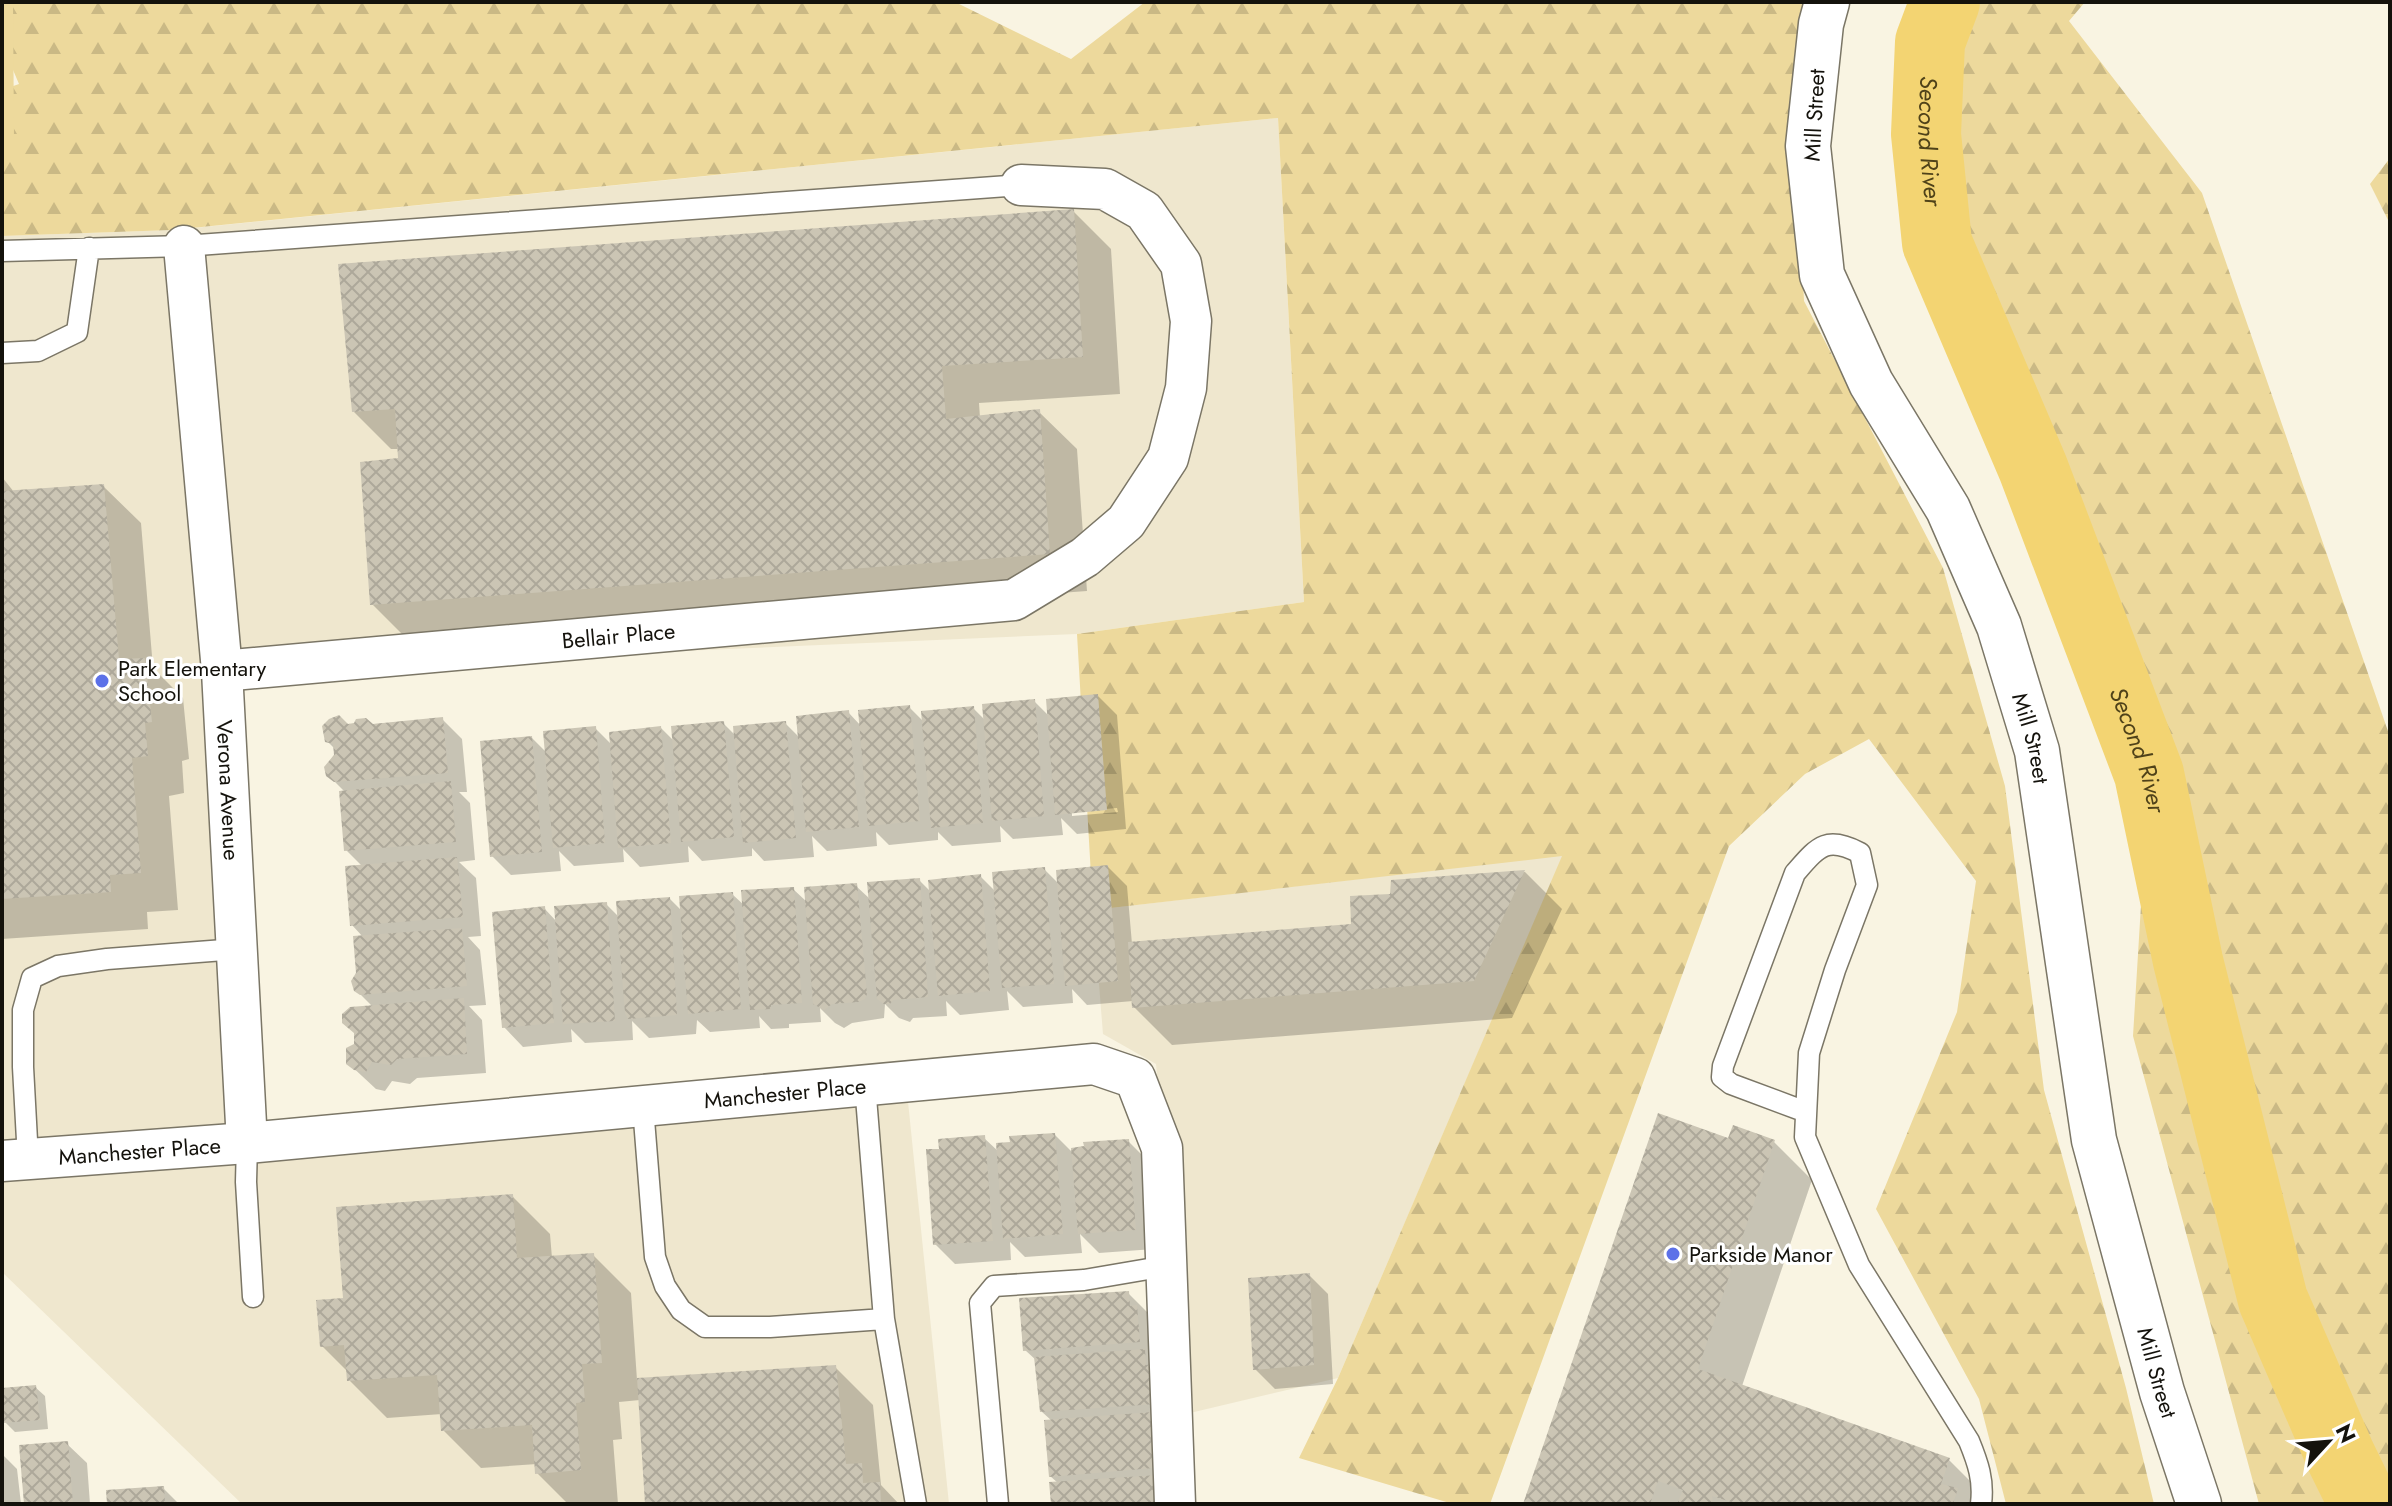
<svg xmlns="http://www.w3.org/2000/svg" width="2392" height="1506" viewBox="0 0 2392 1506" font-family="Jost,sans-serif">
<defs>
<pattern id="forest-firs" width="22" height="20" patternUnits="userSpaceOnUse" patternTransform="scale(2)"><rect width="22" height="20" fill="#edd99c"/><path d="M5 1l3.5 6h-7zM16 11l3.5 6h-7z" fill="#cab985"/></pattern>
<pattern id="building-cross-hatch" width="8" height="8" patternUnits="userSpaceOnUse" patternTransform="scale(2)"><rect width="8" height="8" fill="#cbc5b4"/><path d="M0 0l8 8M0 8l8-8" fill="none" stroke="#ada89a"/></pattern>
</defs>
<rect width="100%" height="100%" fill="#f9f4e2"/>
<path fill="#efe7ce" d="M1278,118L1304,602L1077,634L236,670L184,229Z
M172,230L233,1127L2,1144V236Z
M1563,855L1338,1378L1190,1413L1156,1064L1103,1034L1093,910Z
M905,1072L949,1504H242L2,1272V1184L7,1173Z"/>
<path fill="url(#forest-firs)" d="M2,2H955L1071,59L1145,2H1814L1793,74L1804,301L1943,568L2005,786L2044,1090L2126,1388L2154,1504H2006L1979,1399L1876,1209L1957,1012L1976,881L1869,739L1805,774L1729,846L1490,1504H1453L1299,1458L1338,1378L1562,856L1093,910L1077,634L1304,602L1278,118L172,230L2,236V90L19,84L2,44Z
M1945,2H2085L2069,21L2202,193L2390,737V1504H2259L2133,1036L2149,774L2033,468L1937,243L1926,134L1930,42Z
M2390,158V224L2370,184Z"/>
<path fill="#edd99c" d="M2,2H13L14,139H2Z"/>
<path fill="#0003" fill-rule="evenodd" d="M1073,211L1111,249L1120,394L979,403L980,418L1039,412L1077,449L1087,591L410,642L372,604L401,460L400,449H391L353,411Z
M2,477L14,492L103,486L141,523L153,668L183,698L189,759L182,761L184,793L169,796L178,910L147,912L148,929L2,939Z
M1098,696L1117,715L1126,829L1077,834L1061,818L1063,835L1013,839L1000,826L1001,842L952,846L938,832V840L889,845L876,832L877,846L827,851L812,836L814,857L764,861L752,848V856L702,861L688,846L689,862L640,867L623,849L624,862L574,866L559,851L561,871L511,875L492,856L532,738L547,753L595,728L612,745L661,728L675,742L723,723L736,736L785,723L800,738L848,712L861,726L909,707L924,722L973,708L986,721L1034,701L1049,716ZM1117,808L1118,812L1072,816V812Z
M442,719L462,739L467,792H459L470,803L475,860L459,862L476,878L481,936L468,937L480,950L486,1005L469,1006L482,1020L486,1073L417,1078L410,1084L392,1081L385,1091L376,1089L348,1063L373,1007L356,990L363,937L352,925L363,867L346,850L345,792L328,775L336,756L335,749L327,741L347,726Z
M1108,867L1127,886L1132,944L1353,926L1392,896L1393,882L1525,872L1562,909L1512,1018L1172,1045L1134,1007L1133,1001L1087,1005L1072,989L1073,1003L1023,1007L1007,991L1009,1010L960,1015L946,1001L947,1016L913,1018L910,1022L899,1018L885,1004L884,1018L852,1023L844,1028L835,1023L820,1008L821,1022L789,1024V1028L771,1029L759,1016L760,1028L710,1032L697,1020L696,1034L649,1038L632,1021L633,1040L585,1043L571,1029L572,1042L523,1047L504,1027L544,908L557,922L606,904L619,917L670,899L683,912L732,894L745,906L793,889L807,902L856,886L870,899L919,880L932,893L980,876L996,892L1044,869L1059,884Z
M1055,1135L1073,1153L1128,1141L1148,1161L1154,1249L1099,1253L1080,1234L1082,1253L1025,1257L1010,1242L1011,1260L955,1264L935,1244L942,1151L984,1138L999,1152Z
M1729,1141L1774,1142L1812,1180L1742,1386L1949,1460L1987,1498L1984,1504H1525Z
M512,1196L550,1234L552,1258L593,1255L631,1293L637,1380L835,1367L873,1405L881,1485L899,1504H647L640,1400L619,1402L622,1439L613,1440L618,1504H568L537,1473V1464L481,1468L443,1430L442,1414L387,1418L349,1380V1373L322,1346L345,1300Z
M1309,1275L1328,1294L1333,1384L1275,1389L1255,1369Z
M1128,1293L1148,1313L1179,1504H1053L1058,1483L1050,1476L1052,1421L1041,1411L1037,1361L1025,1350Z
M35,1387L45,1396L48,1429L15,1432L5,1422Z
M67,1444L87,1463L90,1504H26Z
M2,1454L17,1469L21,1504H2Z
M163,1488L179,1504H109Z"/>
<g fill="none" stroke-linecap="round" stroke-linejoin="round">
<path stroke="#f3d472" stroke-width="70" id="s1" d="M1945,2L1930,42L1926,134L1937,243L2033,468L2149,774L2188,961L2273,1300L2340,1455L2364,1504"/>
</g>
<path fill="url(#building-cross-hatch)" d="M1074,209L1083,357L942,366L946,419L1040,409L1050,554L370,605L360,462L398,458L395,409L352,412L338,264Z
M104,484L119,659L145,658L152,722L145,723L148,756L132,758L141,873L110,875L111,892L2,899V491Z
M1098,694L1107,810L1055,815L1046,699Z
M1035,699L1044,816L992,821L982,704Z
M910,705L920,821L868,826L858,710Z
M974,706L983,823L931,828L921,711Z
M849,710L859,827L806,832L796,716Z
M339,715L348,724L354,723L356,719L366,718L373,724L443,717L448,773L334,782L326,776L324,767L334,755L333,744L325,742L322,726L329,719Z
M724,721L734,837L681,842L671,726Z
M786,721L796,838L743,843L733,726Z
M596,726L605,843L553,848L543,731Z
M661,726L671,843L618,848L609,732Z
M532,736L542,852L490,857L480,741Z
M451,781L456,842L344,851L339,791Z
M457,857L463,917L350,926L345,866Z
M1108,865L1118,981L1065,986L1056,870Z
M1045,867L1054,984L1002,988L992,872Z
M1525,870L1474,981L1132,1008L1128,942L1351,924L1350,896L1390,894L1391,880Z
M981,874L990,991L938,996L928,880Z
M920,878L928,997L893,1000L890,1004H884L877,999L867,882Z
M857,883L867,994L865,999L858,1002L832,1004L824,1010L813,1004L804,887Z
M794,887L802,1003L771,1005V1009L750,1010L741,890Z
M733,892L741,1009L688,1014L679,896Z
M670,897L677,1015L628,1019L625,1013L616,901Z
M607,902L615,1021L563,1024L554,906Z
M545,906L554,1023L502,1028L492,912Z
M462,928L467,986L360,995L354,991L351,981L356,973L353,936Z
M464,998L467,1054L397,1059L391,1065L372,1062L366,1072L354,1070L346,1064V1048L354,1044V1033L342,1023V1014L350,1007Z
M1658,1113L1728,1138L1733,1125L1775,1140L1698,1369L1950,1458L1941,1484L1958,1488L1953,1504H1738L1712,1496L1713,1504H1677L1683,1490L1658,1481L1650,1504H1523Z
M1055,1133L1063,1234L1003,1239L996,1143L1010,1142L1009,1136Z
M985,1135L993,1241L933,1245L926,1149H939L938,1139Z
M1129,1139L1136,1230L1078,1234L1071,1148L1084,1146L1083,1142Z
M513,1194L517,1258L594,1253L602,1363L582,1364L585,1402L576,1403L581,1470L535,1474L532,1425L441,1431L437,1375L347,1381L344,1345L320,1347L316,1300L343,1298L336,1207Z
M1310,1273L1314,1365L1253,1370L1248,1278Z
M1129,1291L1130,1306L1137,1305L1140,1342L1023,1351L1019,1298Z
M1145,1349L1146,1365L1153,1364L1156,1404L1040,1412L1034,1357Z
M836,1365L846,1464L862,1463L863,1483L880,1482L881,1504H645L637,1378Z
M36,1385L40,1420L3,1423L2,1388Z
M1153,1412L1165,1467L1049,1477L1044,1420Z
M68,1441L73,1504H24L19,1445Z
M1158,1475L1168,1504H1051L1049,1482Z
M164,1486L165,1504H107L106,1490Z"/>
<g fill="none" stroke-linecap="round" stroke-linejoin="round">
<g stroke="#7b7666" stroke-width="23">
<path id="lane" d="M2,251L184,246L1021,185
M2,353L38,351L77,332L89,248
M865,1085L884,1319
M643,1107L655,1257L665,1286L681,1310L705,1327H770L884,1319L916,1504
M1806,1112L1731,1084L1722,1077L1723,1066L1795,873C1818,847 1826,835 1860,853L1867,885L1835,970L1809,1053L1805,1137L1859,1265L1969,1441C1978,1463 1984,1480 1981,1504
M247,1143L246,1182L253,1297
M28,1159L23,1067V1010L32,978L58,966L107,959L237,949
M998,1504L980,1303L994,1286L1084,1280L1166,1266"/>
</g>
<g stroke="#7b7666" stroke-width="43">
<g id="street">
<path id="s2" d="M184,246L222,671L247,1143"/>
<path id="s3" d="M222,671L1014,600L1085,557L1126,522L1168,458L1186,388L1191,321L1181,264L1144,211L1105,189L1021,185"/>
<path id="s4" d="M2,1161L247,1143L1094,1064L1135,1078L1162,1148L1175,1504"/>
</g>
</g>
<g stroke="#7b7666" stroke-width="47">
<g id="secondary">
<path id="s5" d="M1827,2L1821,24L1808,146L1822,275L1871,383L1948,509L1999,626L2037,751L2094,1140L2162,1392L2199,1504"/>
</g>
</g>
<use href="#lane" stroke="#fff" stroke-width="20"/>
<use href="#street" stroke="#fff" stroke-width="40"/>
<use href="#secondary" stroke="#fff" stroke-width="44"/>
</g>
<g fill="#5c71e8" stroke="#fff" stroke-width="3">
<circle cx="102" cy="681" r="8"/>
<circle cx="1673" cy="1254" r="8"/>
</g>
<g text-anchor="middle" stroke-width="6" stroke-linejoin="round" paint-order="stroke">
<g font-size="22" fill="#14120c" stroke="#fff">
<text transform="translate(1814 115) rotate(-87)" y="8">Mill Street</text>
<text dy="8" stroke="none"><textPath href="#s3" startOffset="398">Bellair Place</textPath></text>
<text dy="8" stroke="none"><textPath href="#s5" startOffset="786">Mill Street</textPath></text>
<text dy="8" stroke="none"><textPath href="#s2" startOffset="546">Verona Avenue</textPath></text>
<text dy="8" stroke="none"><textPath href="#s4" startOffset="786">Manchester Place</textPath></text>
<text dy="8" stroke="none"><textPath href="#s4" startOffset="138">Manchester Place</textPath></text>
<text dy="8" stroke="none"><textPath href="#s5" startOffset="1434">Mill Street</textPath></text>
</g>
<g font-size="22" fill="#14120c" stroke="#fff" text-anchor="start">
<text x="118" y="676">Park Elementary<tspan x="118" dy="25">School</tspan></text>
<text x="1689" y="1262">Parkside Manor</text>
</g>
<g font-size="24" font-style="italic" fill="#4f4219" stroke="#fff">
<text dy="8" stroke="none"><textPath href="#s1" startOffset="142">Second River</textPath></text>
<text dy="8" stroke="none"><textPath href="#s1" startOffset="790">Second River</textPath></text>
</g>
</g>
<rect width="2392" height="1506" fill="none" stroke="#14120c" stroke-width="8"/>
<g transform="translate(2328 1442) rotate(64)" stroke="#ffffff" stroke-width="6" paint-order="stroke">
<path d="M0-6L14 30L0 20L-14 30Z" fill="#14120c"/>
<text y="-12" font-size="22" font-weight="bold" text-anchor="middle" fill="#14120c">N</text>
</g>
</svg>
